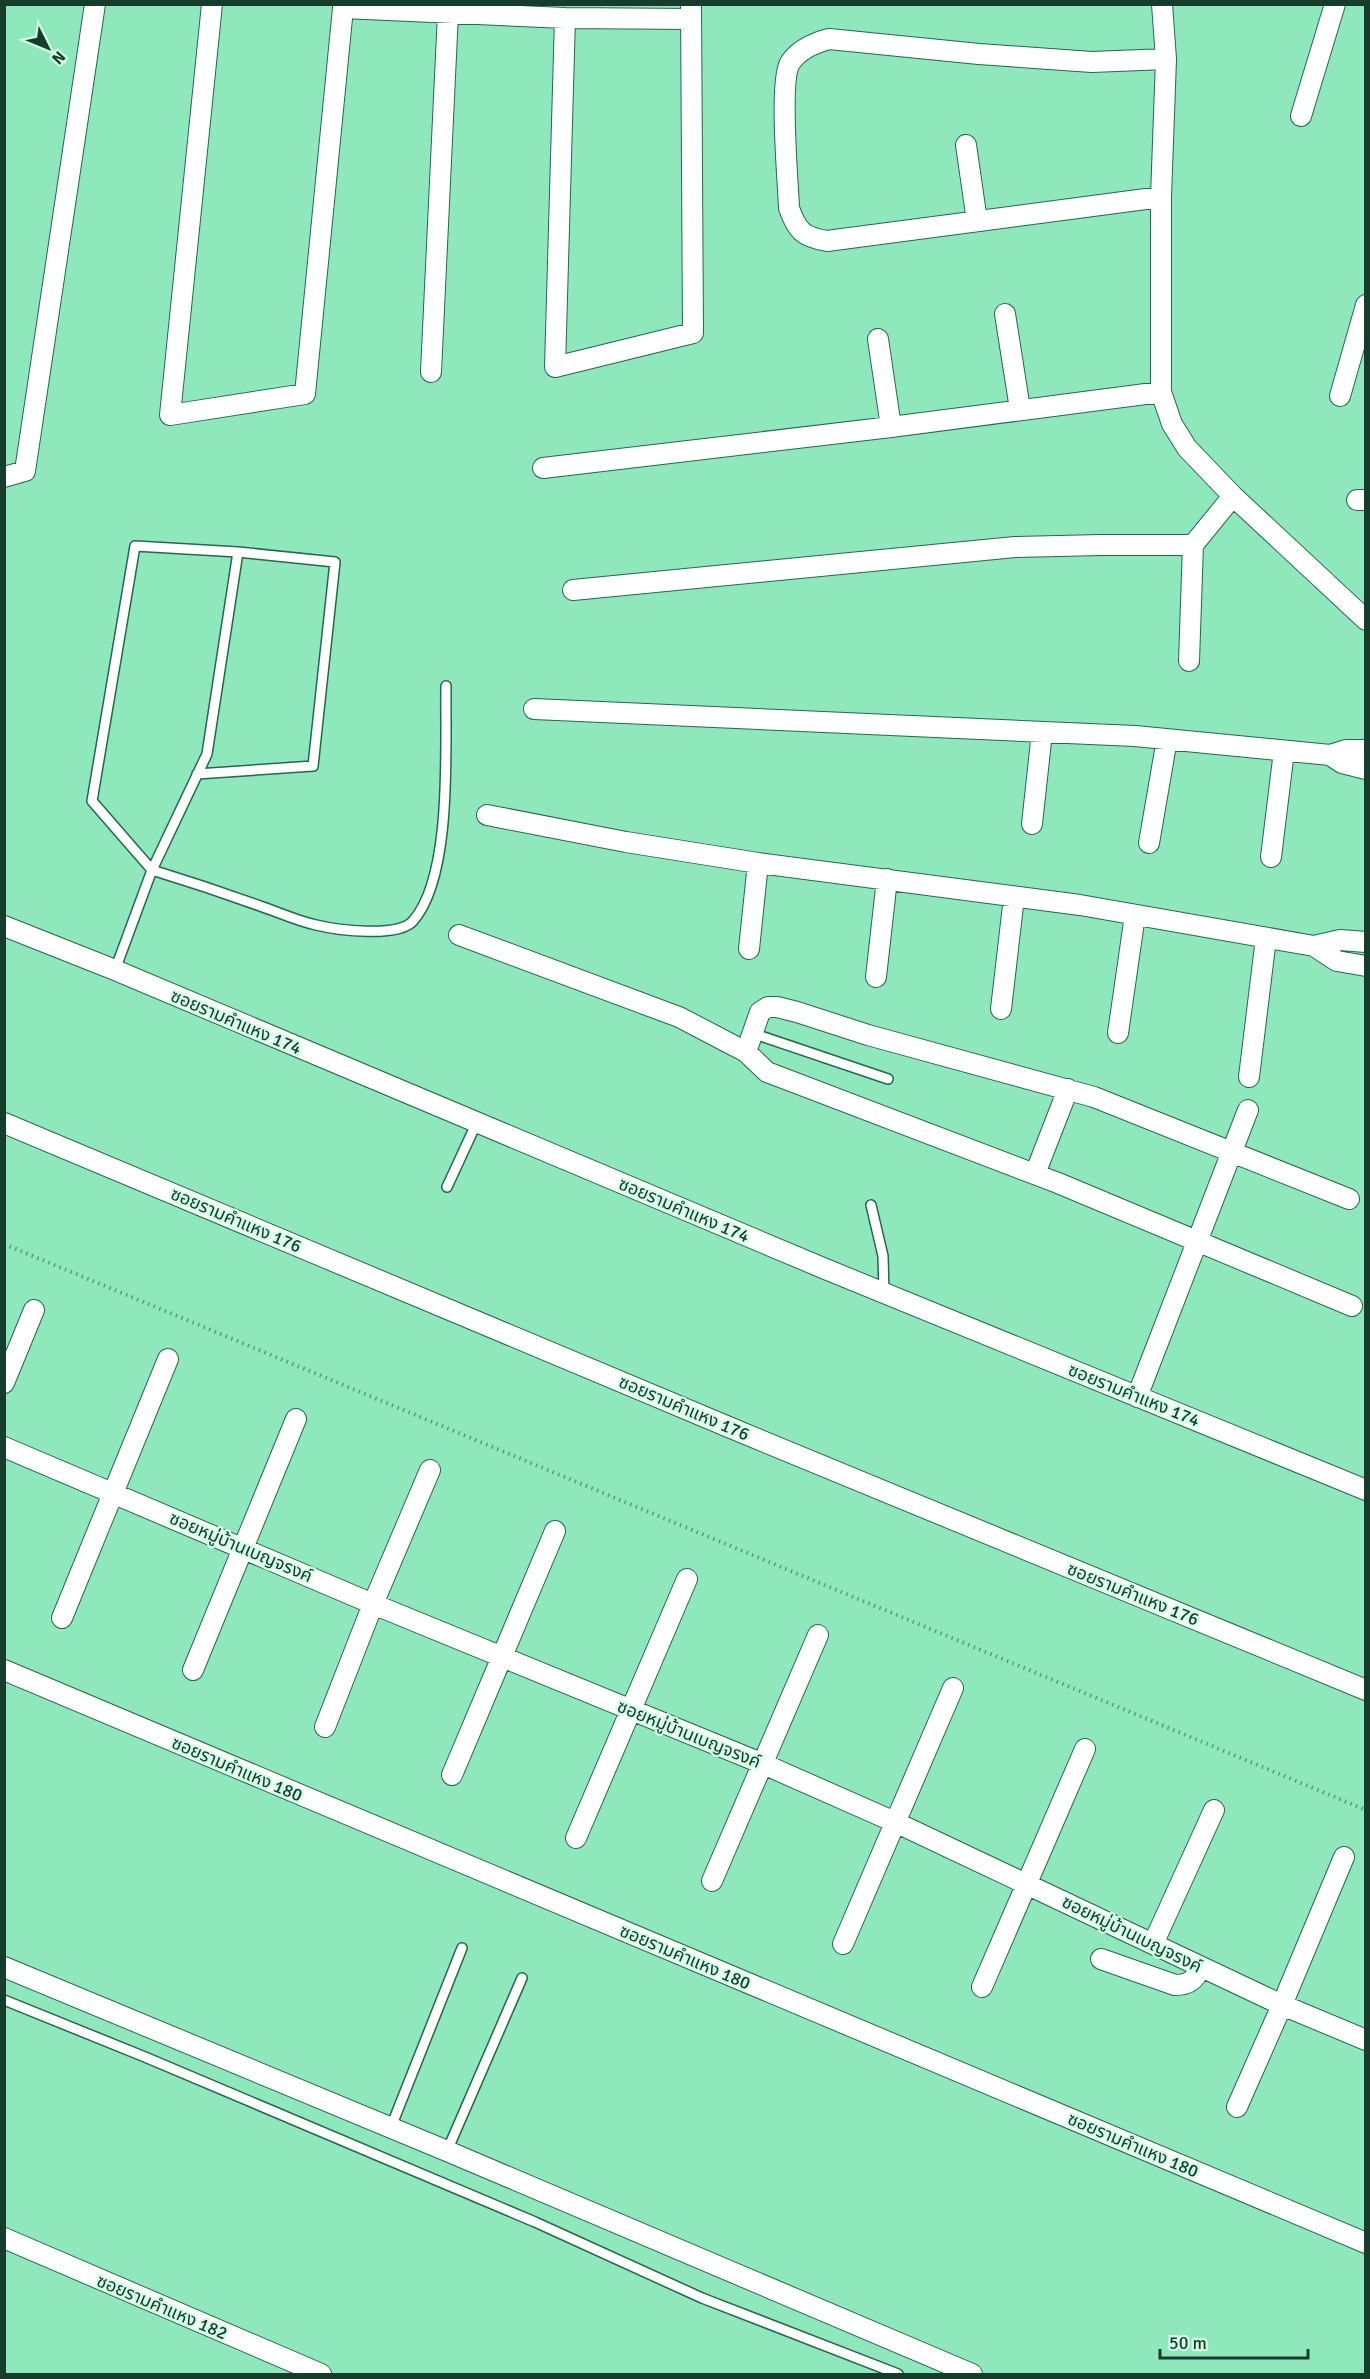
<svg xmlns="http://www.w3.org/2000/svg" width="1370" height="2379" viewBox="0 0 1370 2379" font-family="Signika,'Noto Sans Thai',sans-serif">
<rect width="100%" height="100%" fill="#8ee8bc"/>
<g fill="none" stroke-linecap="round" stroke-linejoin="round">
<g stroke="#23694c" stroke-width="12">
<path id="service" d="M135,546L238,552L207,754L152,870L92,801Z
M197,774L313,766L335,562L238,552
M115,970L152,870C188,881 224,893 260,906C278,912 297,921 316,925C337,930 398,938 413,921C453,876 445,745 446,686
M752,1033L888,1079
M447,1187L477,1122
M871,1205L883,1256L884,1293
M4,2000L145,2057L535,2222L702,2298L898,2374
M391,2127L462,1948
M447,2151L522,1978"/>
</g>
<g stroke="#23694c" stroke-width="22">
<path id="minor" d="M212,4L170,415L305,394L343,8
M343,4V8L565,18L691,19
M1162,4L1166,59L1161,197V392L1172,424L1187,448L1233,496L1366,620
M565,18L555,367L693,333L691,4
M1301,116L1335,4
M966,145L977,221
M1161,197L827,241C803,237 797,231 789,208C788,182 779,81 790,63C799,49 814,43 829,39L979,54L1092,62L1166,59
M1005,314L1020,409
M878,339L891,427
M431,372L448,13
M1340,396L1366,305
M543,468L891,427L1161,392
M4,477L25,471L95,4
M1357,500H1366
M573,590L1015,547L1101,545H1193L1233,496
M1189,661L1193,545
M534,709L1135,736L1330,755L1346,750H1366
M1330,755L1342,763L1366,769
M487,815L626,842L758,863L1080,905L1314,946L1340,940L1366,942
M1032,824L1042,732
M1149,843L1167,739
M1271,857L1284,751
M4,926L115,970L823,1268L1366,1490
M459,935L679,1017L746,1052L767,1072L1058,1183L1352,1306
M1314,946L1337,961L1366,966
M749,949L758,863
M876,977L887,879
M1001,1009L1014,897
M1118,1033L1135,915
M746,1052L760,1012L768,1007H777L797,1012L868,1035L1094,1097L1349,1199
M1249,1077L1266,938
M4,1123L743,1433L1366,1690
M1035,1174L1068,1089
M4,1383L34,1310
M1137,1397L1248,1110
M4,1447L373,1604L761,1763L897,1823L1282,2005L1366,2040
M62,1618L168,1359
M4,1670L1366,2243
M193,1670L296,1419
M325,1727L373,1604L430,1470
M452,1775L555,1531
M576,1838L687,1579
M712,1881L818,1635
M843,1944L953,1688
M1153,1944L1214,1810
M1101,1959L1175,1985C1189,1985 1195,1980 1201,1967
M4,1967L447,2151L972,2374
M982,1987L1085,1749
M1237,2107L1282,2005L1344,1857
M4,2238L321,2374"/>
</g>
<path stroke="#599c7c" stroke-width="4" stroke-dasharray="1.5 4.5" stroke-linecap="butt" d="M4,1244L1366,1810"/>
<use href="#service" stroke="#fff" stroke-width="9"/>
<use href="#minor" stroke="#fff" stroke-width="20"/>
</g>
<g text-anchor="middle" stroke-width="4.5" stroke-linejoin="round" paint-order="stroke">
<g font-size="18" fill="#163c2b" stroke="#d3fee7">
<text transform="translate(236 1022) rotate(23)" y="6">ซอยรามคำแหง 174</text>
<text transform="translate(684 1210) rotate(23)" y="6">ซอยรามคำแหง 174</text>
<text transform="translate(236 1220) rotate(23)" y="6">ซอยรามคำแหง 176</text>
<text transform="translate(1134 1395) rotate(22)" y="6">ซอยรามคำแหง 174</text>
<text transform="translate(684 1408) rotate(23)" y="6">ซอยรามคำแหง 176</text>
<text transform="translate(241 1547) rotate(23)" y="6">ซอยหมู่บ้านเบญจรงค์</text>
<text transform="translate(1133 1594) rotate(22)" y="6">ซอยรามคำแหง 176</text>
<text transform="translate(689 1734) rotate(22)" y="6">ซอยหมู่บ้านเบญจรงค์</text>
<text transform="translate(237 1769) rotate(23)" y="6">ซอยรามคำแหง 180</text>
<text transform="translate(1132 1934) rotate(26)" y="6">ซอยหมู่บ้านเบญจรงค์</text>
<text transform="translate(685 1957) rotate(23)" y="6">ซอยรามคำแหง 180</text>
<text transform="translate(1133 2145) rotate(23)" y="6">ซอยรามคำแหง 180</text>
<text transform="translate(162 2307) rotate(23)" y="6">ซอยรามคำแหง 182</text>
</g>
</g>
<rect width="1370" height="2379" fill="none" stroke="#163c2b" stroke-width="12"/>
<g transform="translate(48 48) rotate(133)" stroke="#d3fee7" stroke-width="4.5" paint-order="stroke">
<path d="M0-4.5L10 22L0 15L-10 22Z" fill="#163c2b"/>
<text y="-9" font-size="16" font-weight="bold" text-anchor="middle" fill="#163c2b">N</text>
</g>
<path d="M1160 2349v9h148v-9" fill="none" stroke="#163c2b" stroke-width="3"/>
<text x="1169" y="2349" font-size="18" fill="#163c2b" stroke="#d3fee7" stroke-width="4.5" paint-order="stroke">50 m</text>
</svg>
